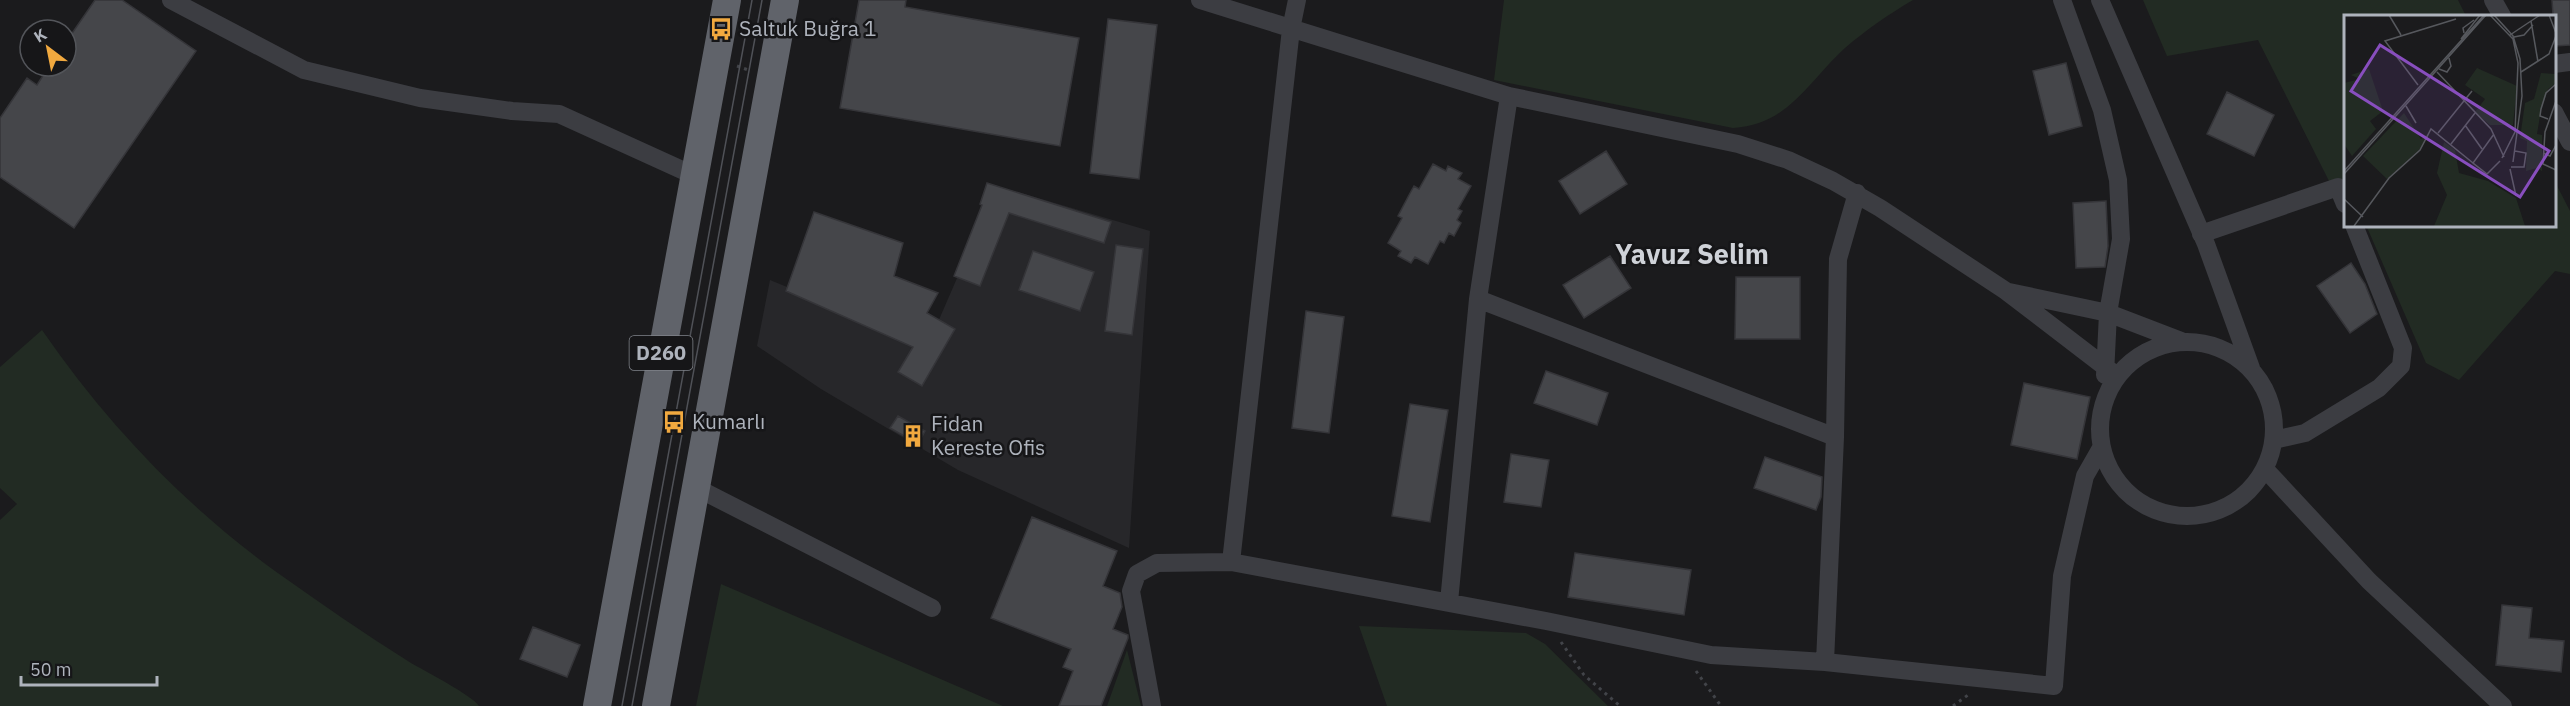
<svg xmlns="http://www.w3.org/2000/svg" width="2570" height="706" viewBox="0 0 2570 706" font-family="'IBM Plex Sans',sans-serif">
<rect width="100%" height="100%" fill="#1b1b1d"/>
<path fill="#27272a" d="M997,186L1150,231L1129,548L958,470L821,389L757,346L770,280L928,345Z"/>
<path fill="#222b23" d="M1504,0H1913C1889,14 1866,30 1845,48C1808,82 1788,125 1733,128L1494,80Z
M2143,0H2458L2466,16H2345V182L2343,180L2329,181L2258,40L2167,56Z
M2554,180L2570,211V274L2555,271L2459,380L2426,363L2366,225H2554Z
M42,330C107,424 183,504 275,571C320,603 365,634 411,663C425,671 473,696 479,706H0V520L17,504L0,488V367Z
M721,584L1003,706H696Z
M1359,626L1526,633L1545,644L1608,706H1387Z
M1127,650L1141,706H1107Z"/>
<path fill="#45464a" stroke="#353539" stroke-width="1.5" d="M95,0H122L196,51L74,228L0,177V118L27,78L37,85L49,66H66V42Z
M859,0H906L905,7L1079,38L1060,146L840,108Z
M2552,0H2570V45L2555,46Z
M1108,19L1157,25L1139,179L1090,173Z
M2066,63L2082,126L2049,135L2033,71Z
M2227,92L2274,115L2254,156L2207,134Z
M1606,151L1627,184L1580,214L1559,181Z
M1433,164L1446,171L1448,166L1462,173L1458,179L1471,186L1458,209L1462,211L1457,220L1461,223L1454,236L1449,233L1444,243L1440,241L1428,264L1415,257L1411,263L1398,256L1401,251L1388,243L1402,218L1398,216L1409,195L1414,186L1419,189Z
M987,183L1111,222L1104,243L1009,213L980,286L954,276L982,205L980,204Z
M2106,201L2108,246L2105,267L2076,268L2073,203Z
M814,212L903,243L894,276L938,293L927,313L955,329L922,386L898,372L913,347L786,291Z
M1116,245L1143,249L1132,335L1105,331Z
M1033,251L1094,272L1080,311L1019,290Z
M1610,256L1631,288L1584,318L1563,285Z
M2351,263L2365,284L2377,314L2350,333L2317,286Z
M1736,277H1800V339H1735Z
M1306,311L1344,317L1329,433L1292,428Z
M1546,371L1608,393L1597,425L1534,403Z
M2024,383L2090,397L2077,459L2011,445Z
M1410,404L1448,410L1430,522L1392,516Z
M898,416L925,431L918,444L890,428Z
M1511,454L1549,460L1541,507L1504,502Z
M1765,457L1822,477L1821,497L1816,510L1754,488Z
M1032,517L1117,551L1103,586L1120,593L1122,607L1113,629L1128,635V638L1101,706H1059L1073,671L1063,667L1071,649L991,618Z
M1575,553L1691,570L1684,615L1568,597Z
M2502,605L2532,608L2529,638L2564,641L2561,672L2496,665Z
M533,627L580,645L567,677L520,659Z"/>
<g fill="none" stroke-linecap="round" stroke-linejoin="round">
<path stroke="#424449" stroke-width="3" stroke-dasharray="3 4.5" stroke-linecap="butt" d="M737,66L751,71
M1561,642L1584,675L1620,706
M1696,671L1721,706
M1953,706L1968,695"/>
<path stroke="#3c3d42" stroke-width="18" d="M171,0L304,70L420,98L512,111L559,114L693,175
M1200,0L1509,96L1738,144L1788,160L1833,181L1880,208L2006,291L2117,376
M2062,0L2102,110L2118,180L2121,239L2108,313L2105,375
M2100,0L2206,244L2251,368
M2493,0L2502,16
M2554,64L2570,62
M2554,112L2570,142
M1857,193L1838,259L1835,437L1825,662L2054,686L2062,576L2085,476L2101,448
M2201,234L2338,187L2345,204
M2009,292L2108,313L2181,341
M1478,299L1835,437
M2100 429a87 87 0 1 1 174 0a87 87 0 1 1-174 0Z
M2274,440L2305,433L2379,388L2401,366L2403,348L2354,225
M2265,469L2369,581L2503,706
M695,487L932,608
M1231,562L1291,29L1297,0
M1449,602L1478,299L1509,96
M1152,706L1131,591L1137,574L1157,563L1231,562L1546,621L1711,655L1825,662"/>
<path stroke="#60636a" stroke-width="28" d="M597,706L727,0
M656,706L785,0"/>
<path stroke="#4f5157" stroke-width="1.5" d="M622,706L752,0
M632,706L762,0"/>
</g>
<defs>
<g id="bus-bare" transform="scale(1.8)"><path d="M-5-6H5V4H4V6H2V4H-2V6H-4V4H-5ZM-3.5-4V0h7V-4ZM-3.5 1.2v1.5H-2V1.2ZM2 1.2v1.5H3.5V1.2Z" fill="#f1a93f" stroke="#161618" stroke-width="2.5" paint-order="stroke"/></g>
<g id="building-bare" transform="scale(1.8)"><path d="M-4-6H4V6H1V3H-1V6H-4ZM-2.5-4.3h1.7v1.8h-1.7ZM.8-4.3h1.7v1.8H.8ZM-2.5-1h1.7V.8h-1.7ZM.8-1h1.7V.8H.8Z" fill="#f1a93f" stroke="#161618" stroke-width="2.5" paint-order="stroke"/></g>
</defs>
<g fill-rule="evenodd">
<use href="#bus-bare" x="721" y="29"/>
<use href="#bus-bare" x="674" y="422"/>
<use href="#building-bare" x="913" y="436"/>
</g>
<g text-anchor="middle" stroke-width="5" stroke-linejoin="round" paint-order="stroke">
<rect fill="#161618" stroke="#80848b" stroke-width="1.5" x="629.5" y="336" width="63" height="34" rx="4.5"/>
<g font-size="20" font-weight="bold" fill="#aeb3bc">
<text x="661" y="360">D260</text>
</g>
<g font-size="21" fill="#aeb3bc" stroke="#161618" text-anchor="start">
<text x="739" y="36">Saltuk Buğra 1</text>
<text x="692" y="429">Kumarlı</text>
<text x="931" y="431">Fidan<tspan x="931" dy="24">Kereste Ofis</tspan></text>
</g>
<g font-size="27" font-weight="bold" fill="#cfd2d8" stroke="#161618">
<text x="1692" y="264">Yavuz Selim</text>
</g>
</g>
<g transform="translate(2344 15)">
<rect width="212" height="212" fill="#1b1b1d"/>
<path d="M133,53L173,71L169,110H146L131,97L141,84L121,70ZM25,54L39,96L26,106L32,114L8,141L0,129V68L16,64L7,60ZM197,58L211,59V69L204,74L197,95L193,119L198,120V156L193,153L182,156L183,126L176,123L181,88L190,84ZM60,98L77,124L83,119L77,133L43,164L19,141ZM100,127L111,135L115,158L144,166L172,183L181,211H90L103,180L93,158Z" fill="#222b23"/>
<path fill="none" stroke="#56585d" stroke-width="1.5" d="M45,0L57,20M146,0L169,24L174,48L171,117L158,143M150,0L169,21L176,44L178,81L169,147M205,0L212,18M187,6L194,47M120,18L119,13L130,5M166,20L196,0M170,22L180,20L189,10M117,24L136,0M95,54L103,57L107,51L105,43M93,57L147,114L160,142M177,57L205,39L212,21M74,70L41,26L112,4M212,86L201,117L199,149L212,155M62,91L72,108M204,104L196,101L197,94L202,78L212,69M121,110L138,134M94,118L128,76M150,119L129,148L143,159L156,146M107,129L131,98M199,138L206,141L212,130M167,152H180L182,138L171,136M166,154L172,181M0,156L140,0M0,159L142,0M0,184L19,202M10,211L45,163L76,135L87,114L129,148"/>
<path fill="#884ebe" fill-opacity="0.15" stroke="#884ebe" stroke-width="3" d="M36,30L205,136L176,182L7,76Z"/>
<rect width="212" height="212" fill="none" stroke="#aeb3bc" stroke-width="3"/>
</g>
<g transform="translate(48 48) rotate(328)"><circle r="28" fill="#161618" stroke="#53555a" stroke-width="1.5"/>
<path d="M0-4.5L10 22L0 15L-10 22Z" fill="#f1a93f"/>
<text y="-9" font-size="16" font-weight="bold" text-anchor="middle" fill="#aeb3bc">K</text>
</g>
<path d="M21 676v9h136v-9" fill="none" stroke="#aeb3bc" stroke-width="3"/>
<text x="30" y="676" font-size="18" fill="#aeb3bc" stroke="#161618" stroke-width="4.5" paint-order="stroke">50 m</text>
</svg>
